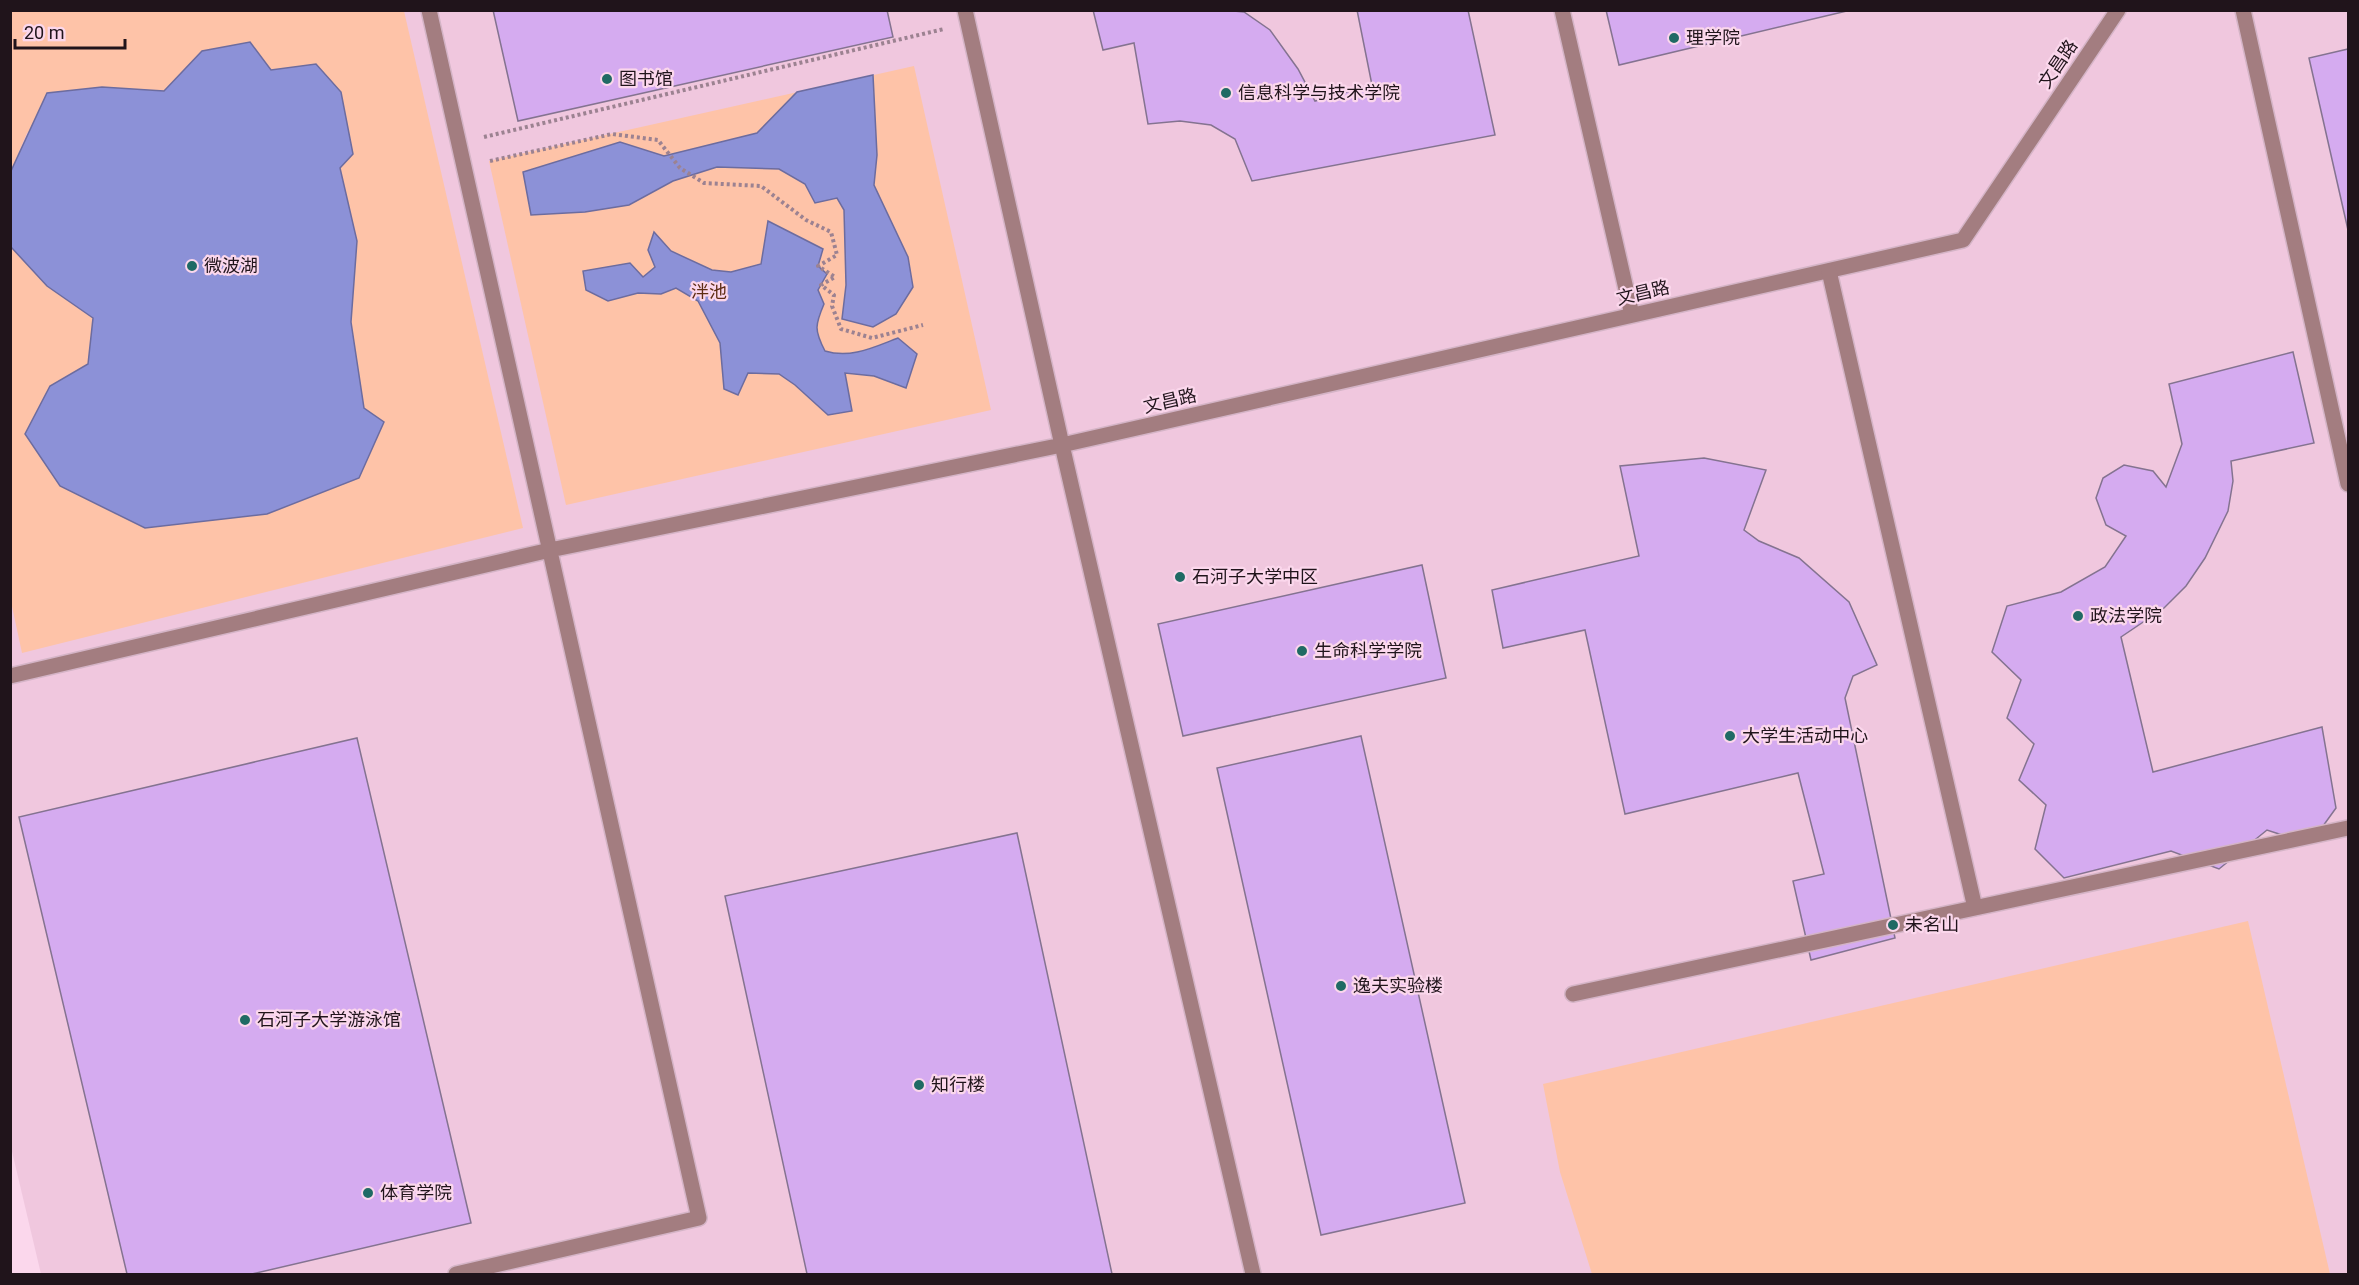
<svg xmlns="http://www.w3.org/2000/svg" width="2359" height="1285" viewBox="0 0 2359 1285" font-family="Roboto,'Noto Sans SC',sans-serif">
<rect width="100%" height="100%" fill="#fbd7ec"/>
<path fill="#f0c7de" d="M10,11H2348V1274H41L10,1143Z"/>
<path fill="#fec3a8" d="M11,11H404L523,528L22,653L10,597L11,247L47,286L93,317L88,364L50,386L267,514L359,478L384,422L364,408L351,322L357,241L340,168L271,70L202,51L164,91L102,87L27,133L11,171Z
M914,66L991,410L566,505L489,161Z
M2248,921L2330,1274H1592L1560,1172L1543,1084Z"/>
<path fill="#8c91d7" stroke="#6c6c9f" stroke-width="1.5" d="M250,42L271,70L316,64L341,92L353,154L340,168L357,241L351,322L364,408L384,422L359,478L267,514L145,528L60,486L25,434L50,386L88,364L93,318L47,286L11,247V171L47,93L102,87L164,91L202,51Z
M873,75L877,155L874,185L908,257L913,287L896,314L873,327L842,319L846,285L844,210L837,198L815,203L805,184L779,169L717,167L673,181L629,205L585,212L531,215L523,172L620,142L664,156L757,133L797,92Z
M768,221L823,249L818,266L827,274L818,290L824,304C815,325 814,330 825,351C851,359 874,347 898,338L917,354L906,388L874,376L845,373L852,411L828,415L795,385L779,374L748,373L738,395L724,389L720,343L698,301L676,288L661,294L638,293L608,301L586,290L583,271L630,263L643,277L655,267L648,250L654,232L671,251L712,270L731,272L761,264Z"/>
<path fill="#d5abf0" stroke="#847390" stroke-width="1.5" d="M493,10H887L893,37L518,121Z
M1093,10H1223L1244,12L1270,30L1298,69L1315,101L1372,85L1357,10H1468L1495,135L1252,181L1235,139L1211,125L1180,121L1148,124L1134,43L1103,50Z
M1606,10H1851L1619,65Z
M2348,49V230L2309,58Z
M2293,352L2314,443L2231,461L2233,481L2228,511L2205,558L2186,586L2164,608L2121,637L2153,772L2322,727L2336,808L2310,844L2267,830L2219,869L2171,851L2064,878L2035,849L2046,805L2019,780L2034,744L2007,718L2021,680L1992,652L2007,606L2061,592L2105,567L2126,536L2106,525L2096,498L2103,478L2124,465L2153,471L2166,487L2182,444L2169,384Z
M1704,458L1766,470L1744,530L1759,541L1799,558L1849,602L1877,665L1853,676L1845,698L1895,938L1811,960L1793,881L1824,874L1798,773L1625,814L1585,630L1503,648L1492,590L1639,556L1620,466Z
M1422,565L1446,678L1183,736L1158,624Z
M1361,736L1465,1203L1321,1235L1217,768Z
M357,738L471,1223L252,1274H127L19,817Z
M1017,833L1112,1274H807L725,896Z"/>
<g fill="none" stroke-linecap="round" stroke-linejoin="round">
<g stroke="#d4b4c6" stroke-width="18">
<path id="service" d="M429,10L699,1218L456,1274
M965,10L1062,445L1253,1274
M1562,10L1632,315
M10,676L550,550L1062,445L1963,240L2118,10"/>
</g>
<g stroke="#d4b4c6" stroke-width="18">
<path id="minor" d="M2243,10L2348,484
M1829,271L1975,908
M1573,994L2348,828"/>
</g>
<path stroke="#9c8291" stroke-width="4" stroke-dasharray="3 3" stroke-linecap="butt" d="M484,137L944,29
M490,161L612,134L658,140L680,168L704,183L761,186L806,220L831,232L837,255L818,266L835,277L821,285L834,295L832,306L841,329L872,338L923,325"/>
<use href="#service" stroke="#a37d80" stroke-width="15"/>
<use href="#minor" stroke="#a37d80" stroke-width="15"/>
</g>
<g fill="#206a64" stroke="#fbd7ec" stroke-width="2">
<circle cx="1674" cy="38" r="6"/>
<circle cx="607" cy="79" r="6"/>
<circle cx="1226" cy="93" r="6"/>
<circle cx="192" cy="266" r="6"/>
<circle cx="1180" cy="577" r="6"/>
<circle cx="2078" cy="616" r="6"/>
<circle cx="1302" cy="651" r="6"/>
<circle cx="1730" cy="736" r="6"/>
<circle cx="1893" cy="925" r="6"/>
<circle cx="1341" cy="986" r="6"/>
<circle cx="245" cy="1020" r="6"/>
<circle cx="919" cy="1085" r="6"/>
<circle cx="368" cy="1193" r="6"/>
</g>
<g text-anchor="middle" stroke-width="4.5" stroke-linejoin="round" paint-order="stroke">
<g font-size="18" fill="#20141b" stroke="#fbd7ec" text-anchor="start">
<text x="1686" y="44">理学院</text>
<text x="619" y="85">图书馆</text>
<text x="1238" y="99">信息科学与技术学院</text>
<text x="204" y="272">微波湖</text>
<text x="1192" y="583">石河子大学中区</text>
<text x="2090" y="622">政法学院</text>
<text x="1314" y="657">生命科学学院</text>
<text x="1742" y="742">大学生活动中心</text>
<text x="1905" y="931">未名山</text>
<text x="1353" y="992">逸夫实验楼</text>
<text x="257" y="1026">石河子大学游泳馆</text>
<text x="931" y="1091">知行楼</text>
<text x="380" y="1199">体育学院</text>
</g>
<g font-size="18" fill="#20141b" stroke="#fbd7ec">
<text transform="translate(2058 64) rotate(-56)" y="6">文昌路</text>
<text transform="translate(1643 293) rotate(-13)" y="6">文昌路</text>
<text transform="translate(1170 401) rotate(-13)" y="6">文昌路</text>
</g>
<g font-size="18" fill="#5e2d14" stroke="#fbd7ec">
<text x="709" y="298">泮池</text>
</g>
</g>
<rect width="2359" height="1285" fill="none" stroke="#20141b" stroke-width="24"/>
<path d="M15 39v9h110v-9" fill="none" stroke="#20141b" stroke-width="3"/>
<text x="24" y="39" font-size="18" fill="#20141b" stroke="#fbd7ec" stroke-width="4.5" paint-order="stroke">20 m</text>
</svg>
